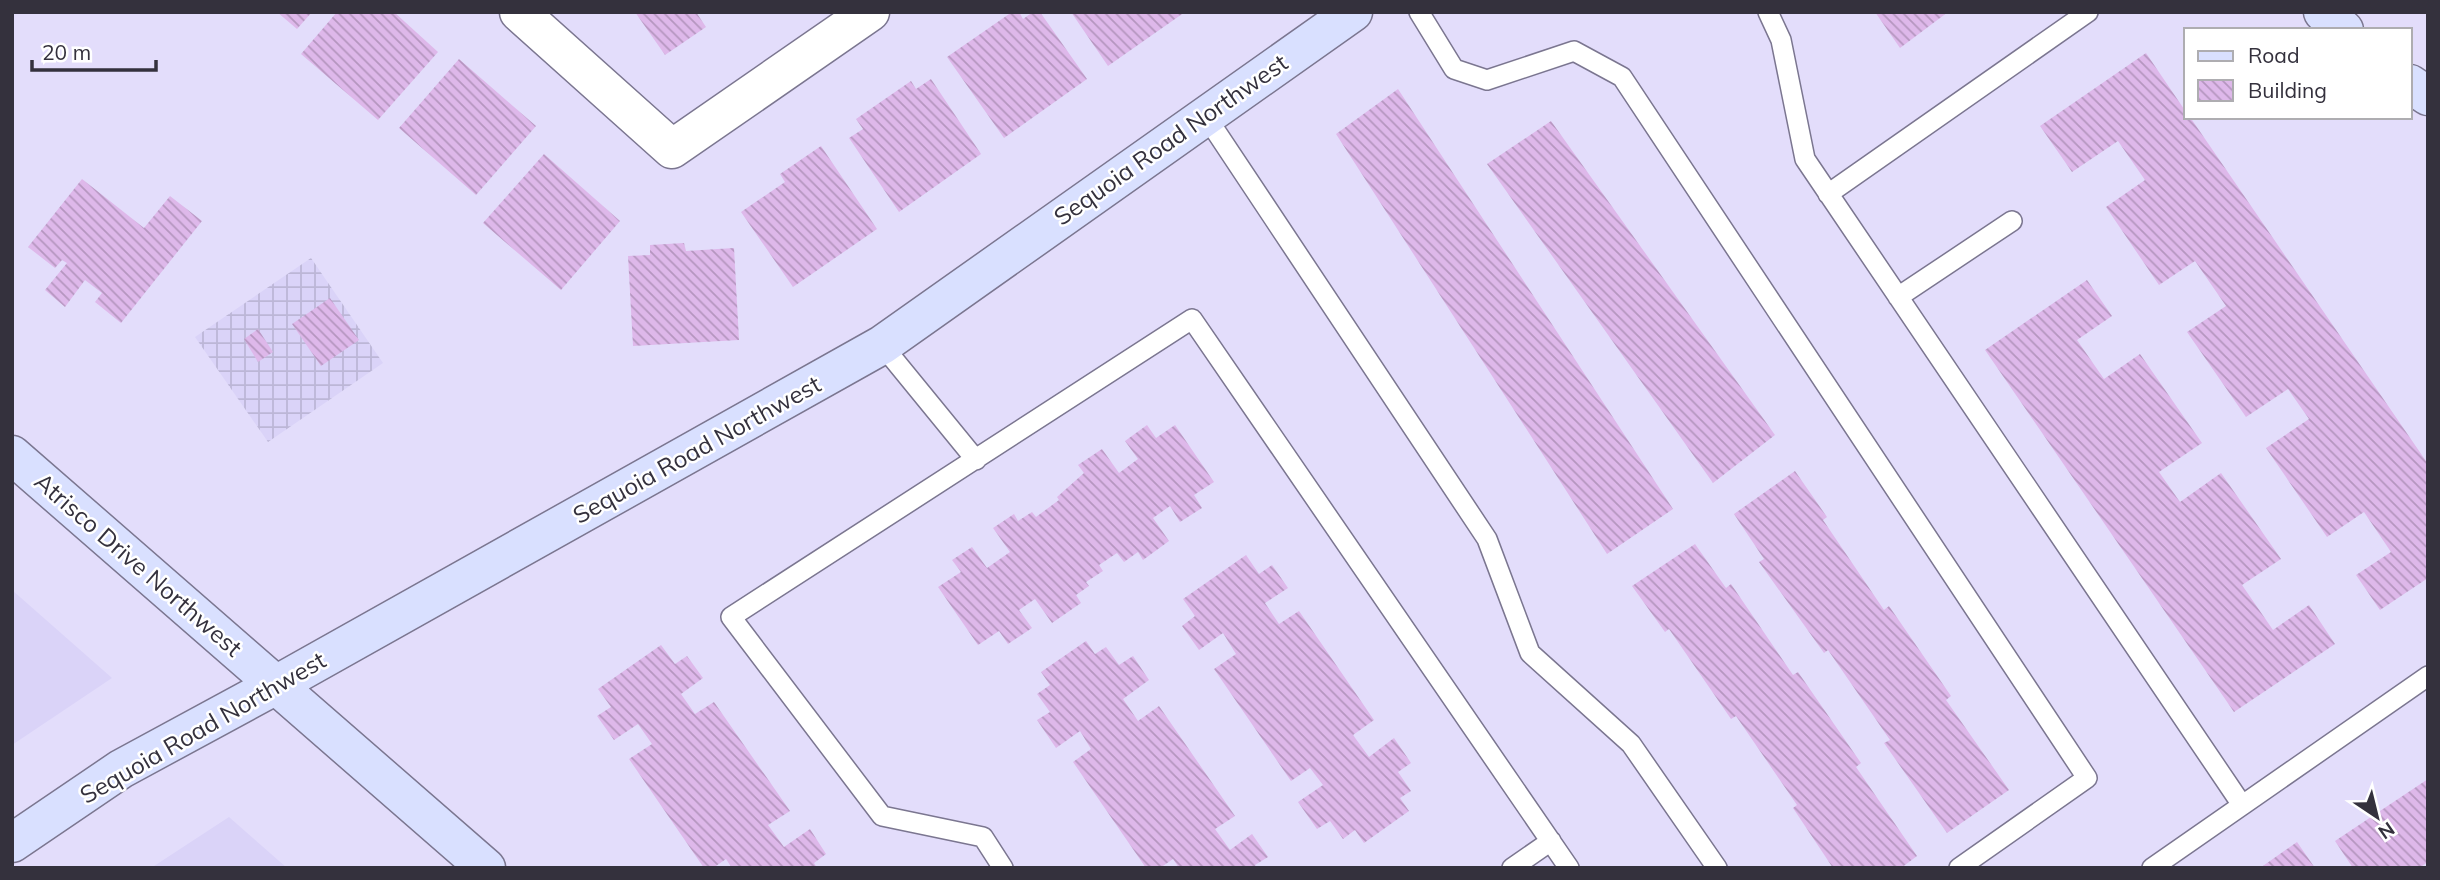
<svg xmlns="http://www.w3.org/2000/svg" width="2440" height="880" viewBox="0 0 2440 880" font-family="Mulish,sans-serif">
<defs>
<pattern id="industrial-grid" width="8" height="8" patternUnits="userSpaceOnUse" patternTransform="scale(1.75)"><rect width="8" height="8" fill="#dad3f8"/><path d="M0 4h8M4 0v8" fill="none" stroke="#bcb6d6"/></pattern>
<pattern id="building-back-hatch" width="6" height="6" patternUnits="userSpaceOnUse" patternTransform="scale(1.75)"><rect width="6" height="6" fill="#deb8ea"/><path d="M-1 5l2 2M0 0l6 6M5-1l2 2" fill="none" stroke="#b596bf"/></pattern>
</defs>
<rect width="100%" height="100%" fill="#e3ddfb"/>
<path fill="#dad3f8" d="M12,590L112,678L12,745Z
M229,817L287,868H151Z"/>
<path fill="url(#industrial-grid)" d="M311,258L383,363L268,442L195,337Z"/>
<path fill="url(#building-back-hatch)" d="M277,12H312L297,29Z
M337,12H394L438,52L378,120L301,54Z
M635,12H696L706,27L665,55Z
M1012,12H1019L1023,19L1033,12H1040L1087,79L1004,138L947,57Z
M1071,12H1185L1108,66Z
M1875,12H1948L1900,48Z
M2146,53L2186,112V117H2190L2428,464V578L2380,610L2356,575L2391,552L2364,512L2327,537L2266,448L2309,419L2288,389L2246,417L2187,332L2226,306L2195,261L2159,285L2106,207L2145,180L2118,141L2072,172L2040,126Z
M459,59L536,126L476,195L399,128Z
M931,79L981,154L899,212L849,138L863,129L856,119L911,81L916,89Z
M1398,89L1673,509L1607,554L1336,134Z
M1551,121L1775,435L1713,483L1487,164Z
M821,146L877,229L793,287L741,212L785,182L780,174Z
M544,154L620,221L561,290L483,223Z
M82,179L144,228L170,196L202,221L121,323L95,302L102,293L85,280L65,307L45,290L67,263L62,260L55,268L28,247Z
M684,243L686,251L734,248L739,340L633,346L628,256L650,255V245Z
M2087,280L2112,316L2077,340L2104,379L2140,354L2202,443L2159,472L2180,502L2221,473L2281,559L2242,585L2273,630L2309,605L2335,644L2234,712L1985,350Z
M330,298L359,340L321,366L292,324Z
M258,329L273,352L258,362L244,339Z
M1147,425L1156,438L1175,425L1214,482L1194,495L1202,508L1180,522L1170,506L1153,518L1169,541L1143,560L1138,552L1124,562L1117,553L1099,565L1103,571L1086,582L1089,586L1076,595L1081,603L1052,623L1035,599L1019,610L1032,628L1008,644L999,631L978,645L938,587L961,572L952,560L972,547L987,568L1010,552L993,528L1014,514L1018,521L1032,512L1036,517L1059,500L1057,497L1084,473L1078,465L1102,449L1119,473L1138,459L1125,441Z
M1795,471L1827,517L1823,520L1884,610L1889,606L1951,696L1946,700L2009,790L1947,833L1884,743L1890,740L1828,650L1824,653L1759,562L1764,559L1734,514Z
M1695,544L1726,588L1731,584L1793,675L1798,672L1861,763L1856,767L1917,856L1901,868H1833L1793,808L1797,805L1736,716L1731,719L1669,629L1665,632L1632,586Z
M1246,555L1259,574L1272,565L1288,588L1265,603L1279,624L1299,611L1374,720L1353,735L1369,757L1394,738L1411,763L1398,772L1411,791L1400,798L1409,811L1364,843L1355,830L1343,839L1330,821L1317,829L1298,802L1323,785L1310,768L1291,781L1214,669L1236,654L1223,633L1199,650L1182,626L1195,616L1183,599Z
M1086,641L1095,654L1106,647L1119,665L1133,656L1149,680L1123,699L1138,721L1159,706L1235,816L1215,829L1230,850L1252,834L1268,857L1255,865L1257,868H1179L1173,859L1160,868H1146L1073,762L1091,749L1080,731L1056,748L1037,720L1050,712L1037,694L1050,685L1041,672Z
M661,645L675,664L687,656L703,678L681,694L695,714L714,702L790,811L768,825L784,847L810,829L826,854L814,863L817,868H732L726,859L713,868H704L629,759L652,744L638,724L614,740L597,716L611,707L598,689Z
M2428,779V862L2419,868H2353L2335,841Z
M2297,842L2315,868H2260Z"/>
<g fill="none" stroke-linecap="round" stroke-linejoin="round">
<g stroke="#7b7690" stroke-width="22">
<path id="lane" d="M1419,12L1454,69L1487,80L1574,51L1622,77L2087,778L1959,868
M1768,12L1781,40L1805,159L2242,805
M1205,115L1487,539L1530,653L1631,744L1717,868
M1828,194L2088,12
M1898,297L2012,221
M882,345L976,460
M1003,868L983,837L882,816L731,617L1192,319L1569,868
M1512,868L1551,841
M2152,868L2428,676"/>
</g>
<g stroke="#7b7690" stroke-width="41">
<path id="street" d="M519,12L672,149L870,12"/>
</g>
<g stroke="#7b7690" stroke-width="41">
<path id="secondary" d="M2323,12L2344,30
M2410,84L2428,96
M12,455L486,868
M12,843L121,769L276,685L882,345L1353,12"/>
</g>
<use href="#lane" stroke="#fff" stroke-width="19"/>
<use href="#street" stroke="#fff" stroke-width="38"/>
<use href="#secondary" stroke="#d9e0ff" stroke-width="38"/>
</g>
<g text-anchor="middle" stroke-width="5" stroke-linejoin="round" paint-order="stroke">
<g font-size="24" fill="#34313d" stroke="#fff">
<text transform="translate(1171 140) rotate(-35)" y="8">Sequoia Road Northwest</text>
<text transform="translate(697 450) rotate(-29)" y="8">Sequoia Road Northwest</text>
<text transform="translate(138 565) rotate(41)" y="8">Atrisco Drive Northwest</text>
<text transform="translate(203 728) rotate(-30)" y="8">Sequoia Road Northwest</text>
</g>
</g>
<rect width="2440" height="880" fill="none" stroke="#34313d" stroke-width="28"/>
<rect x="2184" y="28" width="228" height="91" fill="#ffffff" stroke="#aeadb1" stroke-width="2"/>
<rect x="2198" y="51" width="35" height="10" fill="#d9e0ff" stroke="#aeadb1" stroke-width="2"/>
<text x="2248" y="63" font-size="21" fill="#34313d">Road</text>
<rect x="2198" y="80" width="35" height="21" fill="url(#building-back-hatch)" stroke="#aeadb1" stroke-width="2"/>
<text x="2248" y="98" font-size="21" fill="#34313d">Building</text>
<g transform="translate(2377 817) rotate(145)" stroke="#ffffff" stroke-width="5" paint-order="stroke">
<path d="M0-5L12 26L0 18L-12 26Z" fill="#34313d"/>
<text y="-10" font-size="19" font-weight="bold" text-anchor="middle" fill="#34313d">N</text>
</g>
<path d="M32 60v10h124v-10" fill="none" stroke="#34313d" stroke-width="3.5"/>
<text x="42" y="60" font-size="21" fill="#34313d" stroke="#ffffff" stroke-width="5" paint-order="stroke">20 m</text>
</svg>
